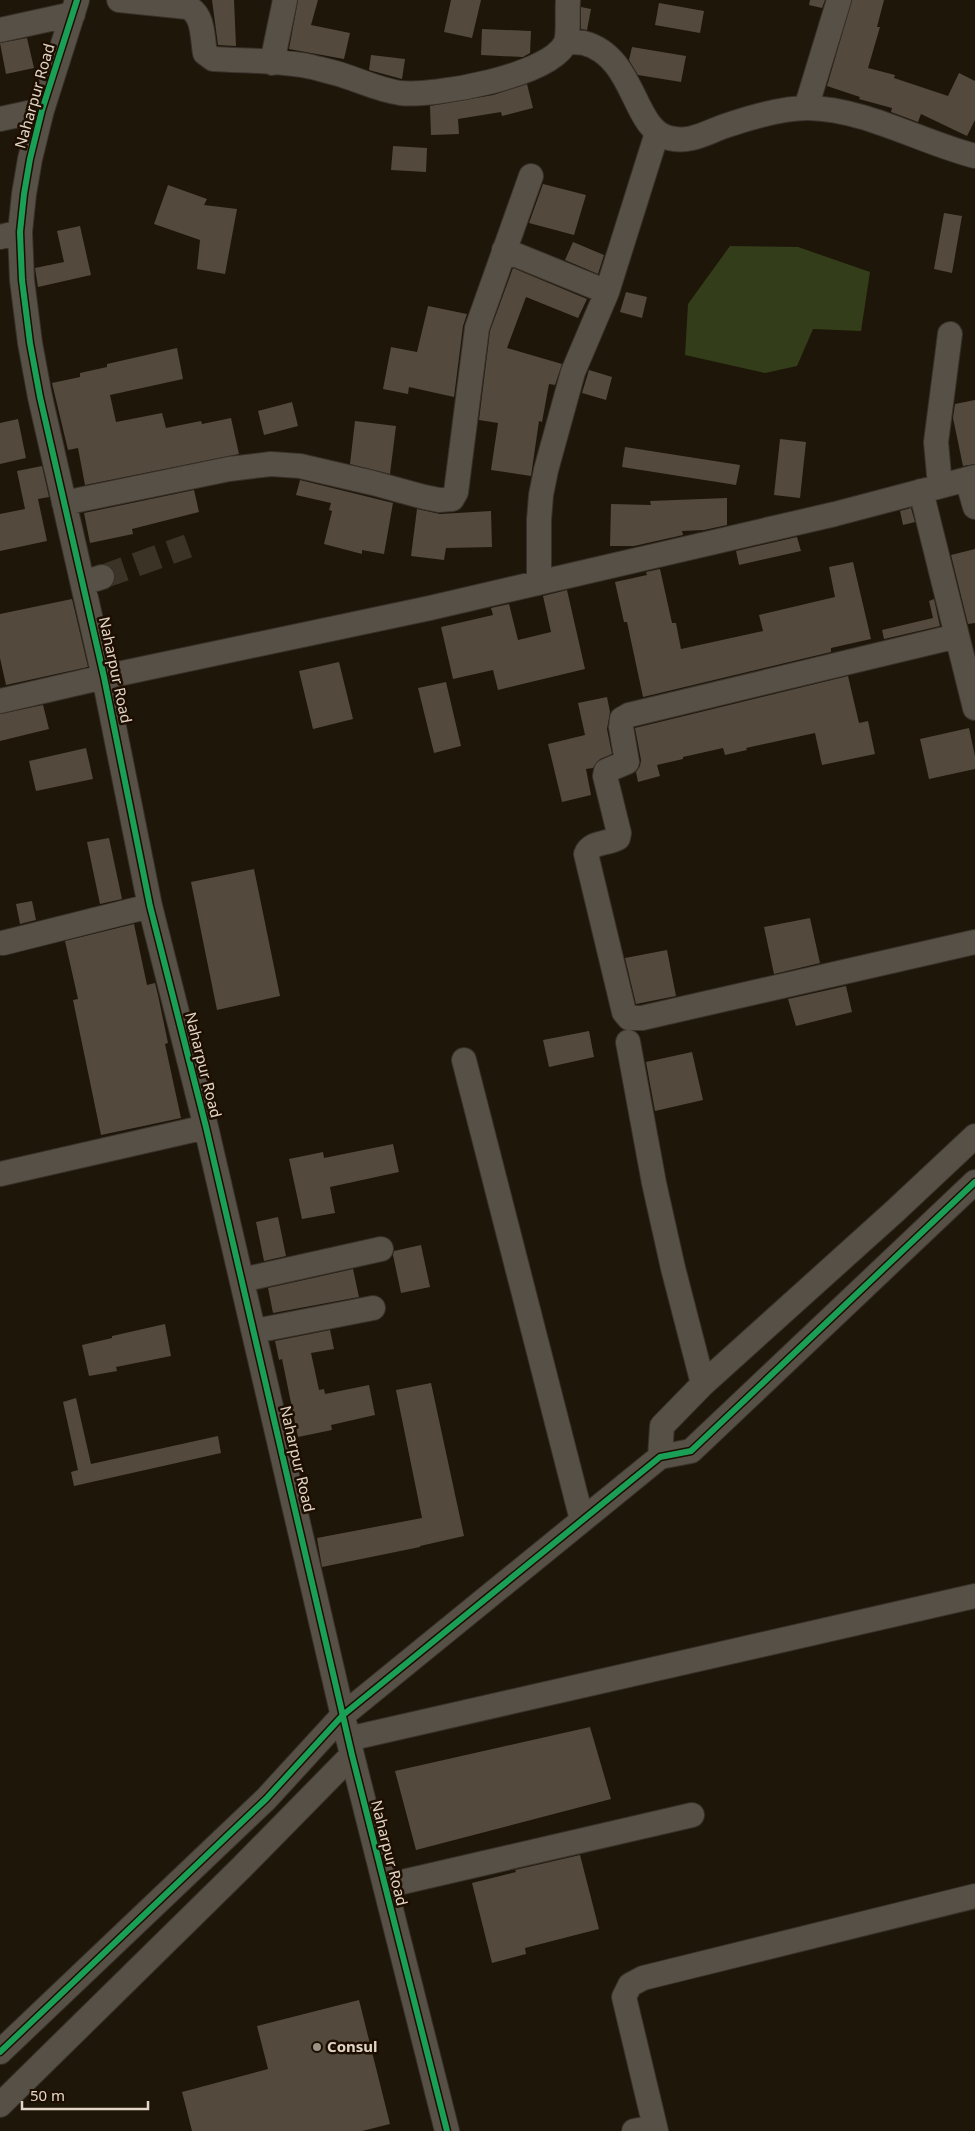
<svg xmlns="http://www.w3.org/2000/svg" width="975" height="2131" viewBox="0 0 975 2131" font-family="'Noto Sans',sans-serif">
<rect width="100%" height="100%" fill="#1e1609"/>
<path fill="#343d19" d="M730,246L798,247L870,272L861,331L813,329L797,366L765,373L685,355L688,304Z"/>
<path fill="#534a3d" d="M212,0H234L236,46L218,45Z
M298,0H318L311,25L350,33L344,59L289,49Z
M451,0H481L472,38L444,32Z
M810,0H825L822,8L809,5Z
M852,0H884L877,27H880L868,68L895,75L894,78L948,96L959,73L975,81V120L967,136L921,114L918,122L891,112L892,108L859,99L860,97L827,86Z
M659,3L704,11L700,33L655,25Z
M581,7L591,9L587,30L581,29Z
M482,29L531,31L530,53L523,57L481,55Z
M27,38L34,68L6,74L0,43Z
M632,47L686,56L681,82L638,75L629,60Z
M371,55L405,59L402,79L369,70Z
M527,84L533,108L502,116L501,112L458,119L459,134L431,135L430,106L493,95Z
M393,146L427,148L426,172L391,170Z
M543,184L586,195L574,235L529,223Z
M168,185L207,199L204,205L237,209L225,274L197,269L200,240L154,224Z
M944,213L962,216L952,273L934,269Z
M80,226L91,275L38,287L35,268L64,262L57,231Z
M573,242L604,255L598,274L565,260Z
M513,268L587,299L578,318L526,297L507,348L562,364L555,385L549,384L542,422L539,421L531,476L491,470L498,423L479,420L490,331Z
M626,292L647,297L642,318L620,312Z
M428,306L467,314L463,326L454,397L409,387L408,394L383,389L391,347L417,352Z
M177,348L183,379L110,395L116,422L162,413L166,428L201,421L202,424L231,418L239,454L85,485L78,448L68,450L52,383L80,377V373L107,367V364Z
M589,370L612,377L606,400L582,393Z
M975,400V464L963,466L953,418L955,404Z
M292,402L298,426L264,435L258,411Z
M18,419L26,458L0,464V423Z
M355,421L396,426L390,474L350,464Z
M780,439L806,442L800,498L774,495Z
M625,447L740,465L736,485L622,467Z
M42,466L49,497L38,499L47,541L0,551V514L25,509L17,471Z
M300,480L393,503L384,554L362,550V554L324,544L332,511L329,510L331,503L296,495Z
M194,490L199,512L132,529L133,534L90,543L84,513Z
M727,498V525L704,530L682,531L683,535L634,546H610L611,504L651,505L650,501Z
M911,508L915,522L903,525L900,511Z
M417,509L440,514L491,511L492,547L446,548L444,560L411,556Z
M797,537L801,551L739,565L736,551Z
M975,549V623L968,624L951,555Z
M853,562L871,639L831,648V652L643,697L627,622H624L615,582L647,575L646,572L660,569L672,623H676L681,649L763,631L759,615L835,597L829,567Z
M567,590L585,669L498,690L493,670L453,679L441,627L493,615L491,608L509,604L518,640L551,632L543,596Z
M72,599L88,667L6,685L0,658V614Z
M934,599L940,626L884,639L882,630L933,618L929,601Z
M339,662L353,719L313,729L299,671Z
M848,676L859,723L868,721L875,754L822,765L815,733L746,748L747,750L725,755L723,748L683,757V759L657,765L660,776L638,782L636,772L640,766L641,760L635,728Z
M446,682L461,746L434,753L418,688Z
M607,697L610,712L607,729L612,754L600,759L593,768L586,769L591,795L562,802L548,744L585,735L578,703Z
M43,705L49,729L0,741V714Z
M969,728L975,756V769L929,779L920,739Z
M86,748L93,779L36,791L29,761Z
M109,838L122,899L100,904L87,842Z
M254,869L280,996L217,1010L191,882Z
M32,901L36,920L20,924L16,904Z
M810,918L820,963L774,974L764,927Z
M134,924L147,985L155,983L158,995L168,1043L165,1044L181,1118L101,1135L73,1000L78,999L65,941Z
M667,950L676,996L636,1004L625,958Z
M846,986L852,1012L796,1026L788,999Z
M589,1031L594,1057L549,1067L543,1040Z
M692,1052L703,1100L655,1111L646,1062Z
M393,1144L399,1172L330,1187L335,1213L302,1219L289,1159L323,1152L324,1158Z
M278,1217L286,1256L264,1261L256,1222Z
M421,1245L430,1287L401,1293L393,1255L394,1251Z
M353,1269L359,1297L273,1313L268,1288Z
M165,1324L171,1356L116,1367L117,1371L89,1376L82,1345L112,1338V1336Z
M330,1330L334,1349L311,1353L319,1390L324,1389L325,1394L369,1385L375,1415L331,1425L332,1430L298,1437L282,1359L279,1360L275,1341Z
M431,1383L464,1536L420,1546V1547L322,1567L317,1538L422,1518L396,1390Z
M76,1398L91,1464L218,1436L221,1453L74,1486L71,1472L78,1470L63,1402Z
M590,1727L611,1799L416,1850L395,1771Z
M580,1855L599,1929L525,1948L526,1954L492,1963L472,1883L516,1872L515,1870Z
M359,2000L390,2124L362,2131H192L182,2092L268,2069L257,2026Z"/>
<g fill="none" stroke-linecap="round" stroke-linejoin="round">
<path stroke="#3b3326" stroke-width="24" stroke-dasharray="24 12" stroke-linecap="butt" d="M102,577L188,546"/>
<g stroke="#38312a" stroke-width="26">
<path id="minor" d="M77,0L42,110L30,159L24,194L20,232L22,280L30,343L40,397L104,677L150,906L206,1127L352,1755L447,2131
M119,0L187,7C204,14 202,37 205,53L213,59C245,61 280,60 312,67C323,70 334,72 345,76C363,82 380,90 400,93C433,97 552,76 566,42C569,33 567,11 568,0
M0,30L73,14
M566,42C571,42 579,42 584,43C636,57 632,129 669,138C692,144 710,130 731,124C755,116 782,108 808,108C866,109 920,142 975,156
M272,63L285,0
M806,108L839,0
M0,119L42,110
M0,237L20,232
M504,250L607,292
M967,479L975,507
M940,486L936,442L950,334
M921,491L975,708
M64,503L229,469L271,464L300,466L373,483L424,497L439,500L452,499L456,492L477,328L531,176
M539,581V520L541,495L546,470L573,372L607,292L657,133
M83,583L102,577
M957,636L629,715L622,719L621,727L627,762L606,771L605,776L619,833L618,838C608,844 590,842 586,854L624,1012L629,1018H642L975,942
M0,701L104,677L430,608L835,514L975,477
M3,943L150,906
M628,1042L654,1183L673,1268L703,1384
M464,1060L582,1520
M0,1174L206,1127
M242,1280L381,1249
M255,1331L373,1308
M660,1457L662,1426L703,1384L895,1211L975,1136
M348,1739L975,1596
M385,1886L692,1815
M0,2052L266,1799L343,1715L660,1457L691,1451L975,1182
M0,2105L241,1868L352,1755
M634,2131L654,2127
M656,2131L624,1997L630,1985L643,1978L975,1896"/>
</g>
<use href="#minor" stroke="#575046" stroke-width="24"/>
<g stroke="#1d0e00" stroke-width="9">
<path id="cycleway" d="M77,0L42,110L30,159L24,194L20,232L22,280L30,343L40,397L104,677L150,906L206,1127L352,1755L447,2131
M0,2052L266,1799L343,1715L660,1457L691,1451L975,1182"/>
</g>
<use href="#cycleway" stroke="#1a9f57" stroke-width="6"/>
</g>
<circle fill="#9d9384" stroke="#1d0e00" stroke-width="2" cx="317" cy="2047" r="5"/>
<g text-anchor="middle" stroke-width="5" stroke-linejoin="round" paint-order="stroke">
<g font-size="15" fill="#e1d6c7" stroke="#1d0e00">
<text transform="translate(35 96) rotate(-74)" y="5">Naharpur Road</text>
<text transform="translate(115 670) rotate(78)" y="5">Naharpur Road</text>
<text transform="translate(203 1065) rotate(76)" y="5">Naharpur Road</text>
<text transform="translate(297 1459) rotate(77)" y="5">Naharpur Road</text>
<text transform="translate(389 1853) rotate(76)" y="5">Naharpur Road</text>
</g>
<g font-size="15" font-weight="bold" fill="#e1d6c7" stroke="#1d0e00" text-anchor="start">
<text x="327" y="2052">Consul</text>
</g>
</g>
<path d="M22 2101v8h126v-8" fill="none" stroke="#e1d6c7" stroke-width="2.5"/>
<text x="30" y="2101" font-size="15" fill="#e1d6c7" stroke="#1d0e00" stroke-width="4" paint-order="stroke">50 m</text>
</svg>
